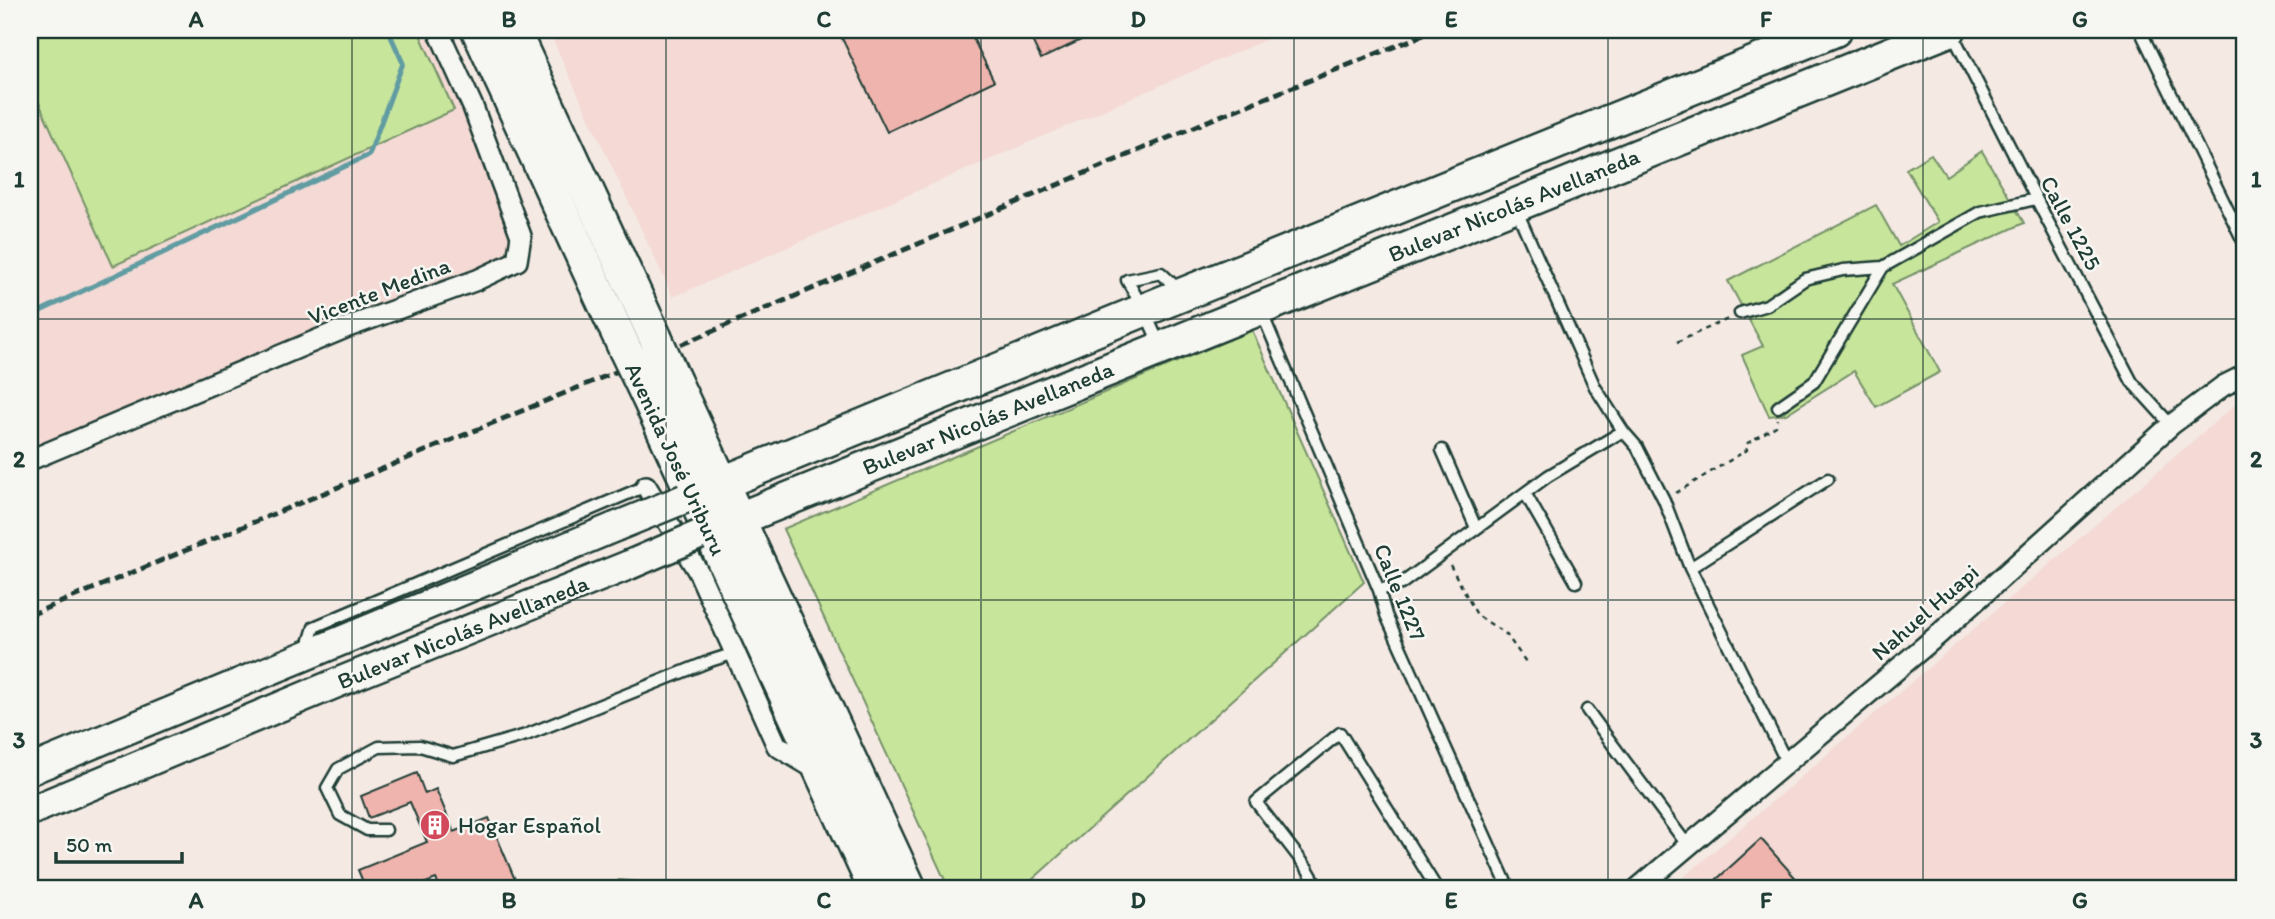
<svg xmlns="http://www.w3.org/2000/svg" width="2275" height="919" viewBox="0 0 2275 919" font-family="Itim,sans-serif">
<rect width="100%" height="100%" fill="#f5e9e4"/>
<filter id="ink" filterUnits="userSpaceOnUse"><feTurbulence type="fractalNoise" baseFrequency=".0143" numOctaves="2"/><feDisplacementMap in="SourceGraphic" scale="14" xChannelSelector="R" yChannelSelector="G"/><feConvolveMatrix kernelMatrix="1 2 1 2 8 2 1 2 1" color-interpolation-filters="sRGB"/></filter>
<g filter="url(#ink)">
<path fill="#f4d9d4" d="M30,30H438L521,236L517,261L30,460Z
M548,30H1288L673,297Z
M2245,396V889H1670L2156,473Z"/>
<path fill="#c8e59c" stroke="#749168" stroke-width="2" d="M30,30H418L454,110L113,266L30,83Z
M1982,151L2024,223L1892,284L1940,372L1876,407L1854,371L1786,414L1769,416L1742,355L1763,346L1728,281L1876,205L1899,246L1938,222L1906,169L1931,154L1946,176Z
M1252,330L1364,582L1022,889H949L783,529Z
M619,880L663,884L670,889H607Z"/>
<g fill="none" stroke-linecap="round" stroke-linejoin="round">
<path stroke="#619ca2" stroke-width="5" d="M30,316L369,155L403,63L388,30"/>
</g>
<path fill="#f0b4ae" stroke="#1f3d34" stroke-width="2" d="M838,30H969L994,81L887,132Z
M1027,30H1102L1041,59Z
M417,773L425,794L436,789L454,832L489,818L516,882L498,889H441L436,879L410,889H366L358,870L427,842L410,802L369,818L361,796Z
M1761,839L1800,883L1794,889H1706Z"/>
<g fill="none" stroke-linecap="round" stroke-linejoin="round">
<g stroke="#1f3d34" stroke-width="15">
<path id="service" d="M2140,30L2245,245
M1952,33L2044,214L2132,382L2171,425
M1516,209L1595,387L1623,431L1637,447L1664,500L1690,568L1787,763
M1261,311L1379,590L1386,615L1509,889
M1740,313L1767,305L1805,279L1843,270L1883,267
M1159,343L1144,310L1127,280L1161,273L1180,291
M1778,407L1814,382L1883,267L1980,212L2036,199
M1442,450L1476,528
M1525,493L1576,582
M1690,568L1828,479
M1379,590L1401,584L1548,476L1623,431
M307,650L314,627L646,486
M1587,710L1688,846
M386,830H367L340,815L327,788L338,769L379,747L420,746L453,756L526,735L710,661L735,653
M1319,889L1307,868L1256,802L1340,733L1437,889"/>
</g>
<g stroke="#1f3d34" stroke-width="24">
<path id="minor" d="M30,460L348,327L477,280L517,261L521,236L473,107L438,30
M646,486L699,573L777,746L817,770
M1637,889L1939,634L2171,425L2223,386L2245,375"/>
</g>
<g stroke="#1f3d34" stroke-width="33">
<path id="secondary" d="M30,770L615,527
M30,811L344,680L629,565"/>
</g>
<g stroke="#1f3d34" stroke-width="37">
<path id="primary" d="M478,30L625,349
M513,30L655,337
M675,382L910,889
M647,395L875,889
M693,495L1144,310L1835,30
M709,531L1949,30"/>
</g>
<path stroke="#1f3d34" stroke-width="2.5" stroke-dasharray="5 5" stroke-linecap="butt" d="M1677,342L1728,319
M1676,493L1747,450L1746,444L1776,426L1777,419
M1450,565L1477,615L1506,634L1526,662"/>
<use href="#service" stroke="#f6f6f2" stroke-width="10"/>
<use href="#minor" stroke="#f6f6f2" stroke-width="19"/>
<use href="#secondary" stroke="#f6f6f2" stroke-width="28"/>
<use href="#primary" stroke="#f6f6f2" stroke-width="32"/>
<path stroke="#1f3d34" stroke-width="5" stroke-dasharray="10 5" stroke-linecap="butt" d="M30,615L647,359L1215,118L1436,30"/>
<g stroke="#1f3d34" stroke-width="33" stroke-linecap="butt">
<path id="secondary-bridge" d="M615,527L684,499
M629,565L699,535"/>
</g>
<g stroke="#1f3d34" stroke-width="37" stroke-linecap="butt">
<path id="primary-bridge" d="M655,337L675,382
M625,349L647,395"/>
</g>
<use href="#secondary-bridge" stroke="#f6f6f2" stroke-width="28"/>
<use href="#primary-bridge" stroke="#f6f6f2" stroke-width="32"/>
</g>
</g>
<path fill="none" stroke="#1f3d34" stroke-width="2" stroke-opacity="0.55" d="M352,30V889M666,30V889M981,30V889M1294,30V889M1608,30V889M1923,30V889M30,319H2245M30,600H2245"/>
<defs>
<g id="building-disc" transform="scale(1.575)"><circle r="9.5" fill="#d1495b" stroke="#f6f6f2"/><path d="M-4-6H4V6H1V3H-1V6H-4ZM-2.5-4.3h1.7v1.8h-1.7ZM.8-4.3h1.7v1.8H.8ZM-2.5-1h1.7V.8h-1.7ZM.8-1h1.7V.8H.8Z" fill="#fff"/></g>
</defs>
<g fill-rule="evenodd">
<use href="#building-disc" x="435" y="825"/>
</g>
<g text-anchor="middle" stroke-width="5" stroke-linejoin="round" paint-order="stroke">
<g font-size="23" fill="#1f3d34" stroke="#f6f6f2">
<text transform="translate(1514 205) rotate(-22)" y="8">Bulevar Nicolás Avellaneda</text>
<text transform="translate(2071 223) rotate(62)" y="8">Calle 1225</text>
<text transform="translate(379 291) rotate(-21)" y="8">Vicente Medina</text>
<text transform="translate(988 418) rotate(-22)" y="8">Bulevar Nicolás Avellaneda</text>
<text transform="translate(676 459) rotate(65)" y="8">Avenida José Uriburu</text>
<text transform="translate(1400 592) rotate(68)" y="8">Calle 1227</text>
<text transform="translate(1925 612) rotate(-41)" y="8">Nahuel Huapi</text>
<text transform="translate(463 632) rotate(-22)" y="8">Bulevar Nicolás Avellaneda</text>
</g>
<g font-size="23" fill="#1f3d34" stroke="#f6f6f2" text-anchor="start">
<text x="458" y="833">Hogar Español</text>
</g>
</g>
<rect width="2275" height="919" fill="none" stroke="#f6f6f2" stroke-width="77"/>
<path d="M56 852v10h126v-10" fill="none" stroke="#1f3d34" stroke-width="3.5"/>
<text x="66" y="852" font-size="21" fill="#1f3d34" stroke="#f6f6f2" stroke-width="5" paint-order="stroke">50 m</text>
<rect x="38" y="38" width="2198" height="842" fill="none" stroke="#1f3d34" stroke-width="2.5"/>
<g font-size="23" text-anchor="middle" font-weight="bold" fill="#1f3d34">
<text x="196" y="27">A</text>
<text x="509" y="27">B</text>
<text x="824" y="27">C</text>
<text x="1138" y="27">D</text>
<text x="1451" y="27">E</text>
<text x="1766" y="27">F</text>
<text x="2080" y="27">G</text>
<text x="19" y="187">1</text>
<text x="2256" y="187">1</text>
<text x="19" y="467">2</text>
<text x="2256" y="467">2</text>
<text x="19" y="748">3</text>
<text x="2256" y="748">3</text>
<text x="196" y="908">A</text>
<text x="509" y="908">B</text>
<text x="824" y="908">C</text>
<text x="1138" y="908">D</text>
<text x="1451" y="908">E</text>
<text x="1766" y="908">F</text>
<text x="2080" y="908">G</text>
</g>
</svg>
